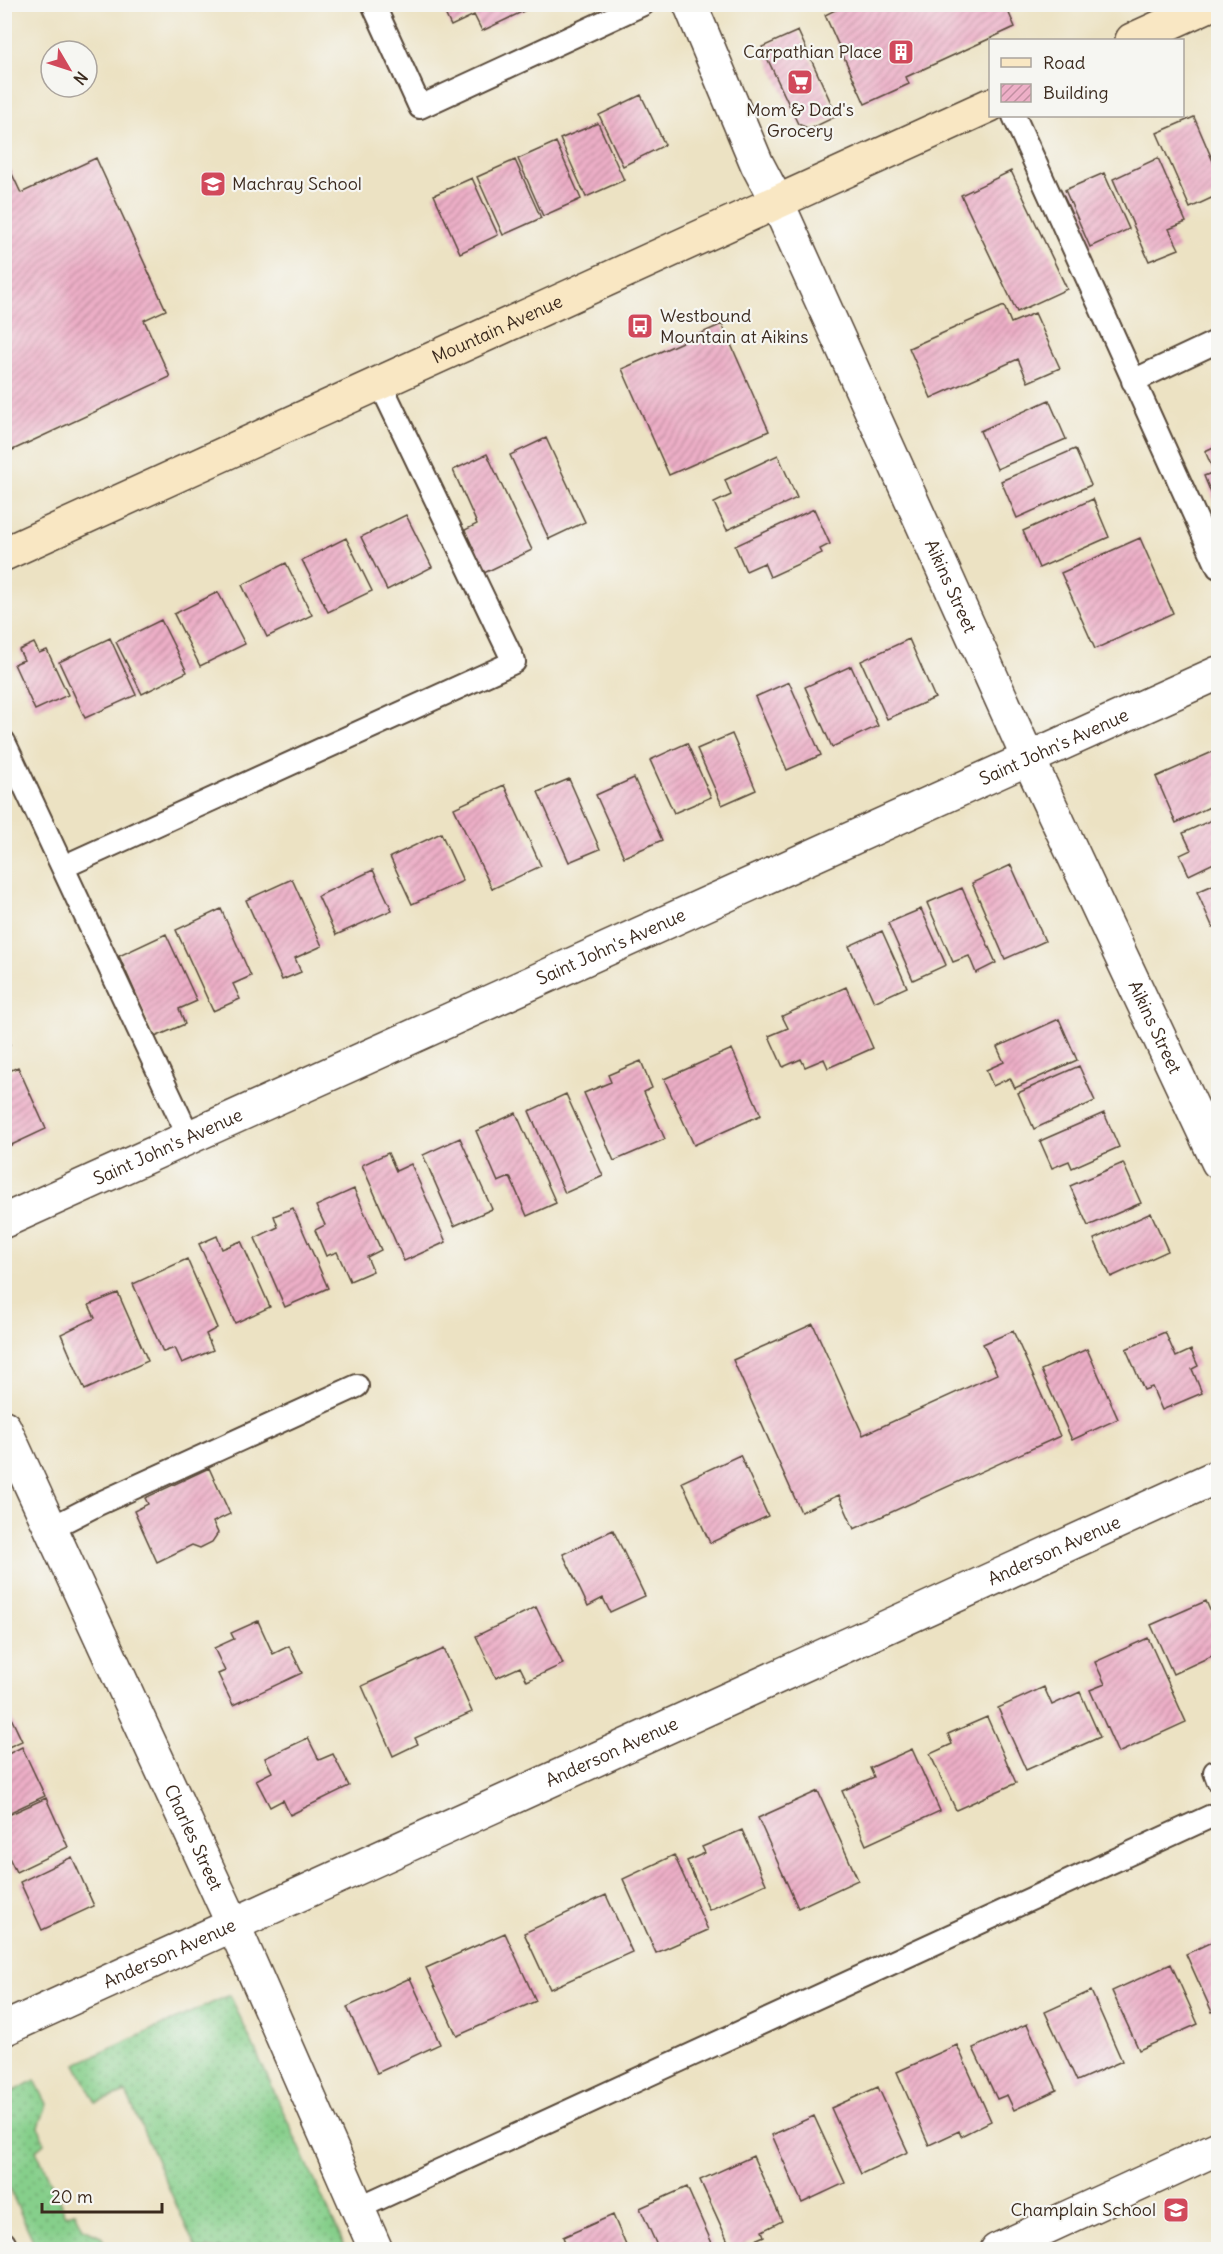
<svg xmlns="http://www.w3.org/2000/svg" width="1223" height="2254" viewBox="0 0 1223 2254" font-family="Delius,sans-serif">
<defs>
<pattern id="grass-dots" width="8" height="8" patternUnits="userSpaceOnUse" patternTransform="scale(1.5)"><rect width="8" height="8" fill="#86cf8b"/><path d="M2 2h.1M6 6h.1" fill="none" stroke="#6fa871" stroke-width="1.8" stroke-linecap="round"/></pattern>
<pattern id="building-hatch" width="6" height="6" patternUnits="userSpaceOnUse" patternTransform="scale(1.5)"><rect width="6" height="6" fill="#edafc7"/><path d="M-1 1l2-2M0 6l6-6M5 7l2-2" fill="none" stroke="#c18fa1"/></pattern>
</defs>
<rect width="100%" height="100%" fill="#f6f6f2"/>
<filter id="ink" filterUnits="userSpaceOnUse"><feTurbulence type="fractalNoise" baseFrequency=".0167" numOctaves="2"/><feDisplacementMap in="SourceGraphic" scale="12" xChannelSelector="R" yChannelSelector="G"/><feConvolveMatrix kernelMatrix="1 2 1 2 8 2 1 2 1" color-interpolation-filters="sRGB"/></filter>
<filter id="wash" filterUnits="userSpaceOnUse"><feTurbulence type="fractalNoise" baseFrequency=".008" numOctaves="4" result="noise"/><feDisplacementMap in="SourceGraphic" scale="24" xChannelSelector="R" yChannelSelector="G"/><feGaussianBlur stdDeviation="1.35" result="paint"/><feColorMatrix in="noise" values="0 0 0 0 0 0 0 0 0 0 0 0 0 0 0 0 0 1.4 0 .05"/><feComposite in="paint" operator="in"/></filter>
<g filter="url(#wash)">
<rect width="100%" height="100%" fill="#ece2c3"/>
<path fill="url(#grass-dots)" stroke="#607c54" stroke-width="1.5" d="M230,1995L346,2249H196L126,2092L96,2103L76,2064Z
M35,2080L47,2104L39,2127L44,2143L36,2150L66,2215L75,2212L83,2228L101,2236L108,2249H37L5,2179V2096Z"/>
<g id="blocks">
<path fill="url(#building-hatch)" d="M847,4H1005L1015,27L906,77L909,84L865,104L825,15Z
M441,5H523L526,10L482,31L474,15L451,26Z
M798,31L837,116L810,129L798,124L762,47Z
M641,95L665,145L623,166L599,115Z
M1218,116V132L1213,119Z
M1194,117L1218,173V195L1190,208L1157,133Z
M598,123L624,180L586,197L560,139Z
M556,142L581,199L543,216L518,159Z
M4,157L21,193L96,158L166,310L144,320L170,377L4,454Z
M1158,158L1186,222L1169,229L1179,249L1149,261L1113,179Z
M515,160L541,218L503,235L477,177Z
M1011,171L1067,289L1017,312L961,195Z
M1104,173L1129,229L1090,247L1065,190Z
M472,178L498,235L460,253L434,195Z
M1004,306L1011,323L1035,313L1060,368L1028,382L1018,359L931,398L909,348Z
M722,324L769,431L669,475L622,369Z
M1049,400L1066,439L997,469L980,431Z
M546,438L585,522L549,539L510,455Z
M1218,445V510L1204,476L1214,472L1205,451Z
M1075,449L1091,485L1017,518L1001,481Z
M487,454L532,550L484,573L465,530L477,524L453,470Z
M778,455L797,498L727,530L714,503L731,495L725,480Z
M1093,499L1109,537L1039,568L1023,531Z
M814,509L830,544L820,549L822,553L770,577L764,563L746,571L735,546Z
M406,515L432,567L387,590L361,537Z
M346,538L372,591L328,612L302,560Z
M1140,538L1173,613L1095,649L1061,573Z
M286,563L312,615L267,637L242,585Z
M218,592L245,644L200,666L174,614Z
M161,620L187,672L142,694L116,642Z
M110,638L136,695L85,718L59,662Z
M909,639L935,698L887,719L861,661Z
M34,643L39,653L47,650L68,695L35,710L14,664L24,660L19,650Z
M851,666L878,726L832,747L805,687Z
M789,682L821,755L787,770L755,697Z
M732,734L756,790L722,805L697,749Z
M687,743L711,797L674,813L650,760Z
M1217,750L1218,803L1176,823L1156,777Z
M634,778L662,840L624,857L596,795Z
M569,779L600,849L569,862L538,792Z
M504,785L541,866L492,889L454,808Z
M1218,817V861L1189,875L1180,855L1191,850L1183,833Z
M441,833L463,881L412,904L390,857Z
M1011,865L1045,941L1005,959L972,883Z
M373,870L392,910L336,935L318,896Z
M292,879L322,946L295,958L301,972L282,980L246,900Z
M1218,883V925L1213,928L1197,892Z
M962,888L996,963L976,973L969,956L953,962L927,903Z
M221,909L251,976L233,984L240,999L213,1011L176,930Z
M921,909L946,965L913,980L888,923Z
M882,931L907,987L874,1002L849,946Z
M166,934L197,1001L179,1009L185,1024L155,1037L119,956Z
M846,987L873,1048L828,1068L824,1059L805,1067L801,1059L783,1067L769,1036L788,1028L782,1016Z
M1059,1019L1077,1060L1015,1088L1010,1078L993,1086L986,1070L1004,1062L997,1047Z
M4,1033L10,1045L4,1048Z
M732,1049L761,1115L694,1145L664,1079Z
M641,1061L652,1088L644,1092L665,1139L614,1161L584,1093L611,1082L608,1075Z
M1079,1066L1095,1101L1034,1129L1018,1093Z
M18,1067L46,1129L5,1148V1073Z
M566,1094L603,1176L565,1193L529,1111Z
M516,1113L556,1203L527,1216L510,1177L498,1182L476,1131Z
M1104,1113L1119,1147L1072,1168L1069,1161L1052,1168L1040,1141Z
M460,1138L492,1209L454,1226L423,1155Z
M388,1153L396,1171L411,1164L446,1242L404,1261L362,1165Z
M1123,1163L1141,1203L1088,1226L1070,1186Z
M354,1189L381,1250L367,1257L373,1271L350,1281L337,1252L326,1256L315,1230L325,1225L316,1206Z
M293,1208L328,1288L285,1307L255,1238L278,1227L274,1216Z
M1151,1213L1168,1251L1111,1277L1094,1239Z
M217,1236L222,1249L241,1241L270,1307L235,1323L199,1244Z
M187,1259L217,1328L206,1334L213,1350L182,1363L175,1348L163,1352L133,1284Z
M118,1293L148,1361L85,1390L61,1334L95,1318L89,1305Z
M813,1324L863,1435L997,1374L983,1344L1013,1331L1060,1436L854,1529L839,1495L801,1512L733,1360Z
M1165,1332L1176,1357L1191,1350L1198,1366L1192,1369L1202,1393L1162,1410L1152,1387L1144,1390L1126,1349Z
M1087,1349L1118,1419L1072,1440L1041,1370Z
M740,1455L768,1516L710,1543L682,1482Z
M209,1468L230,1514L213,1522L218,1533L212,1542L200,1548L192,1545L157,1562L134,1511L148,1504L145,1498Z
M613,1530L645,1596L610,1612L603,1598L588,1606L563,1554Z
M1206,1601L1218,1629V1653L1173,1674L1151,1625Z
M536,1607L563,1664L527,1681L520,1667L496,1678L476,1636Z
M258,1621L273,1654L289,1646L302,1673L233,1705L218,1674L225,1671L214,1648L234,1639L231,1633Z
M1148,1638L1186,1722L1118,1753L1090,1690L1105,1684L1095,1662Z
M444,1649L472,1712L415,1738L418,1744L393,1756L362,1686Z
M1044,1687L1052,1705L1080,1692L1100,1737L1026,1770L998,1708Z
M4,1703L22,1741L4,1749Z
M987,1717L1016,1783L956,1810L930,1754L952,1744L948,1734Z
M308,1738L319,1760L333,1754L349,1786L290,1815L283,1800L270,1807L256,1780L272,1772L265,1758Z
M22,1747L45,1796L4,1815V1756Z
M912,1749L940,1811L866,1845L842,1791L874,1777L870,1768Z
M818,1791L858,1880L798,1908L758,1818Z
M46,1798L68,1847L16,1872L4,1847V1817Z
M742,1830L766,1884L709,1910L687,1861L705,1853L702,1847Z
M674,1855L708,1930L656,1953L623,1879Z
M72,1857L94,1906L42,1930L20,1882Z
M606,1895L632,1952L550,1989L524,1933Z
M505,1933L536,2001L457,2036L426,1968Z
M1218,1939V2009L1212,2012L1186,1954Z
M1171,1964L1198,2024L1139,2050L1112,1991Z
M410,1978L440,2044L377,2073L347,2007Z
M1091,1991L1122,2061L1077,2081L1045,2012Z
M1027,2024L1057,2090L1014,2110L1007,2095L997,2099L973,2048Z
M957,2045L991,2121L961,2136L959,2131L929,2145L897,2072Z
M878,2087L908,2152L861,2174L831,2108Z
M814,2116L845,2183L802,2203L772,2135Z
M753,2156L782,2221L762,2231L764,2236L732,2250L700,2180Z
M687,2187L715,2250H659L640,2208Z
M613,2215L628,2250H568L563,2237Z"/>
</g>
</g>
<g filter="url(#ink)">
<use href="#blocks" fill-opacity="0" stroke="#564637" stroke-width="1.5"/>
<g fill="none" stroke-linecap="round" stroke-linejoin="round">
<g stroke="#564637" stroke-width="26">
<path id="service" d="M373,4L420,107L643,4
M1014,116L1218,567
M1133,381L1218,341
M4,742L189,1137
M63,867L514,662L380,383
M51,1528L98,1504L357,1386
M1218,1771L1215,1772L1218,1780
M358,2208L1218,1813
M4,2243L7,2250"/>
</g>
<g stroke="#564637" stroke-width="36">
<g id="minor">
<path id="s1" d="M690,4L757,164L777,202L1029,760L1218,1162"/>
<path id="s2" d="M4,1221L1218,673"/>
<path id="s3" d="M4,1427L233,1924L376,2250"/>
<path id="s4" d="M4,2029L1218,1476"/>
<path d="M997,2250L1218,2148"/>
</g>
</g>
<g stroke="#564637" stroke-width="36">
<g id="secondary">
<path d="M1132,40L1211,4"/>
<path id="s5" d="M4,554L990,105"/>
</g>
</g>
<use href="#service" stroke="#fff" stroke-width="22"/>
<use href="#minor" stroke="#fff" stroke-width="33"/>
<use href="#secondary" stroke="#f9e7c3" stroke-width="33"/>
</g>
</g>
<defs>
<g id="building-square" transform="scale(1.35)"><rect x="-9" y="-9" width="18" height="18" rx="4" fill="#d1495b" stroke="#f6f6f2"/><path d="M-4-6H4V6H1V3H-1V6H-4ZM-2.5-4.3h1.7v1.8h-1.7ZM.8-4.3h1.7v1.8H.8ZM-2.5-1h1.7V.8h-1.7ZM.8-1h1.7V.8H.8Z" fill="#fff"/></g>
<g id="supermarket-square" transform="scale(1.35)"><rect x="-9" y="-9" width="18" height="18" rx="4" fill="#d1495b" stroke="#f6f6f2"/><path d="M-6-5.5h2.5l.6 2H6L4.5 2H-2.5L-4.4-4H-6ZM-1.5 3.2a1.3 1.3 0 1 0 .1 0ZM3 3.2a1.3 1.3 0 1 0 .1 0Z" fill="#fff"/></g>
<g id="school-square" transform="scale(1.35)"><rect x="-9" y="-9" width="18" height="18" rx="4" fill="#d1495b" stroke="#f6f6f2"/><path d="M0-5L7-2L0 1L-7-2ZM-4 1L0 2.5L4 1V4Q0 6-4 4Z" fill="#fff"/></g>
<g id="bus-square" transform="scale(1.35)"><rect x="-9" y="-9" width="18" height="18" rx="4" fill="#d1495b" stroke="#f6f6f2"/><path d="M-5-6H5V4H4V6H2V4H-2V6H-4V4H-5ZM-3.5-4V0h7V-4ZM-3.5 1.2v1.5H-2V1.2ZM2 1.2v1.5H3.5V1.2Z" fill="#fff"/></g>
</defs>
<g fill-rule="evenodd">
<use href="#building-square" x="901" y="52"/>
<use href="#supermarket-square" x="800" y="82"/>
<use href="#school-square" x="213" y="184"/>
<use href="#bus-square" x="640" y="326"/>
<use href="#school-square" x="1176" y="2210"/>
</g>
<g text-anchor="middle" stroke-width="4.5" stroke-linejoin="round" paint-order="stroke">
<g font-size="18" fill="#3b2a1e" stroke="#f6f6f2" text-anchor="end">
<text x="882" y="58">Carpathian Place</text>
<text x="800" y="116" text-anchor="middle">Mom &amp; Dad's<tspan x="800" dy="21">Grocery</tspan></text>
<text x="232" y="190" text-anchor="start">Machray School</text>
<text x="660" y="322" text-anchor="start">Westbound<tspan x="660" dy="21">Mountain at Aikins</tspan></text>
<text x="1156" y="2216">Champlain School</text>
</g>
<g font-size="18" fill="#3b2a1e" stroke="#f6f6f2">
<text dy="6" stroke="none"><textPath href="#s5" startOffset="542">Mountain Avenue</textPath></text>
<text dy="6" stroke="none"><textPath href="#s1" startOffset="638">Aikins Street</textPath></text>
<text dy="6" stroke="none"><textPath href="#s2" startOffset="1152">Saint John's Avenue</textPath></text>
<text dy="6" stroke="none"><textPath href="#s2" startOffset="666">Saint John's Avenue</textPath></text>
<text dy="6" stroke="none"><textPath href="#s1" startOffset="1124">Aikins Street</textPath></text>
<text dy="6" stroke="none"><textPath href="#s2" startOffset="180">Saint John's Avenue</textPath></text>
<text dy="6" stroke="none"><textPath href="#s4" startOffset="1154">Anderson Avenue</textPath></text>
<text dy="6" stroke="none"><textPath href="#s4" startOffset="668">Anderson Avenue</textPath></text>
<text dy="6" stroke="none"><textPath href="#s3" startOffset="452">Charles Street</textPath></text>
<text dy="6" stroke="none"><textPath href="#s4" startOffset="182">Anderson Avenue</textPath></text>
</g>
</g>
<rect width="1223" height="2254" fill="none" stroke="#f6f6f2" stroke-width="24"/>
<rect x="989" y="39" width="195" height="78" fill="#f6f6f2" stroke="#aba49d" stroke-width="1.5"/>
<rect x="1001" y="58" width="30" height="9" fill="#f9e7c3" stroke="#aba49d" stroke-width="1.5"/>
<text x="1043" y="69" font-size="18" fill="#3b2a1e">Road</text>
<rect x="1001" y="84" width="30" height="18" fill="url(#building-hatch)" stroke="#aba49d" stroke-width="1.5"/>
<text x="1043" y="99" font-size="18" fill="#3b2a1e">Building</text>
<g transform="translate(69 69) rotate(129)"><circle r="28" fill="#f6f6f2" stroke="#aba49d" stroke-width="1.5"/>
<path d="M0-4.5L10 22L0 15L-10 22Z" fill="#d1495b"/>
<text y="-9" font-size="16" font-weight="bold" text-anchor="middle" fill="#3b2a1e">N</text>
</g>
<path d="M42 2203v9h120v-9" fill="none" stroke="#3b2a1e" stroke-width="3"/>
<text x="51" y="2203" font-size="18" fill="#3b2a1e" stroke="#f6f6f2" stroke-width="4.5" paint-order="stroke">20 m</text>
</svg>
